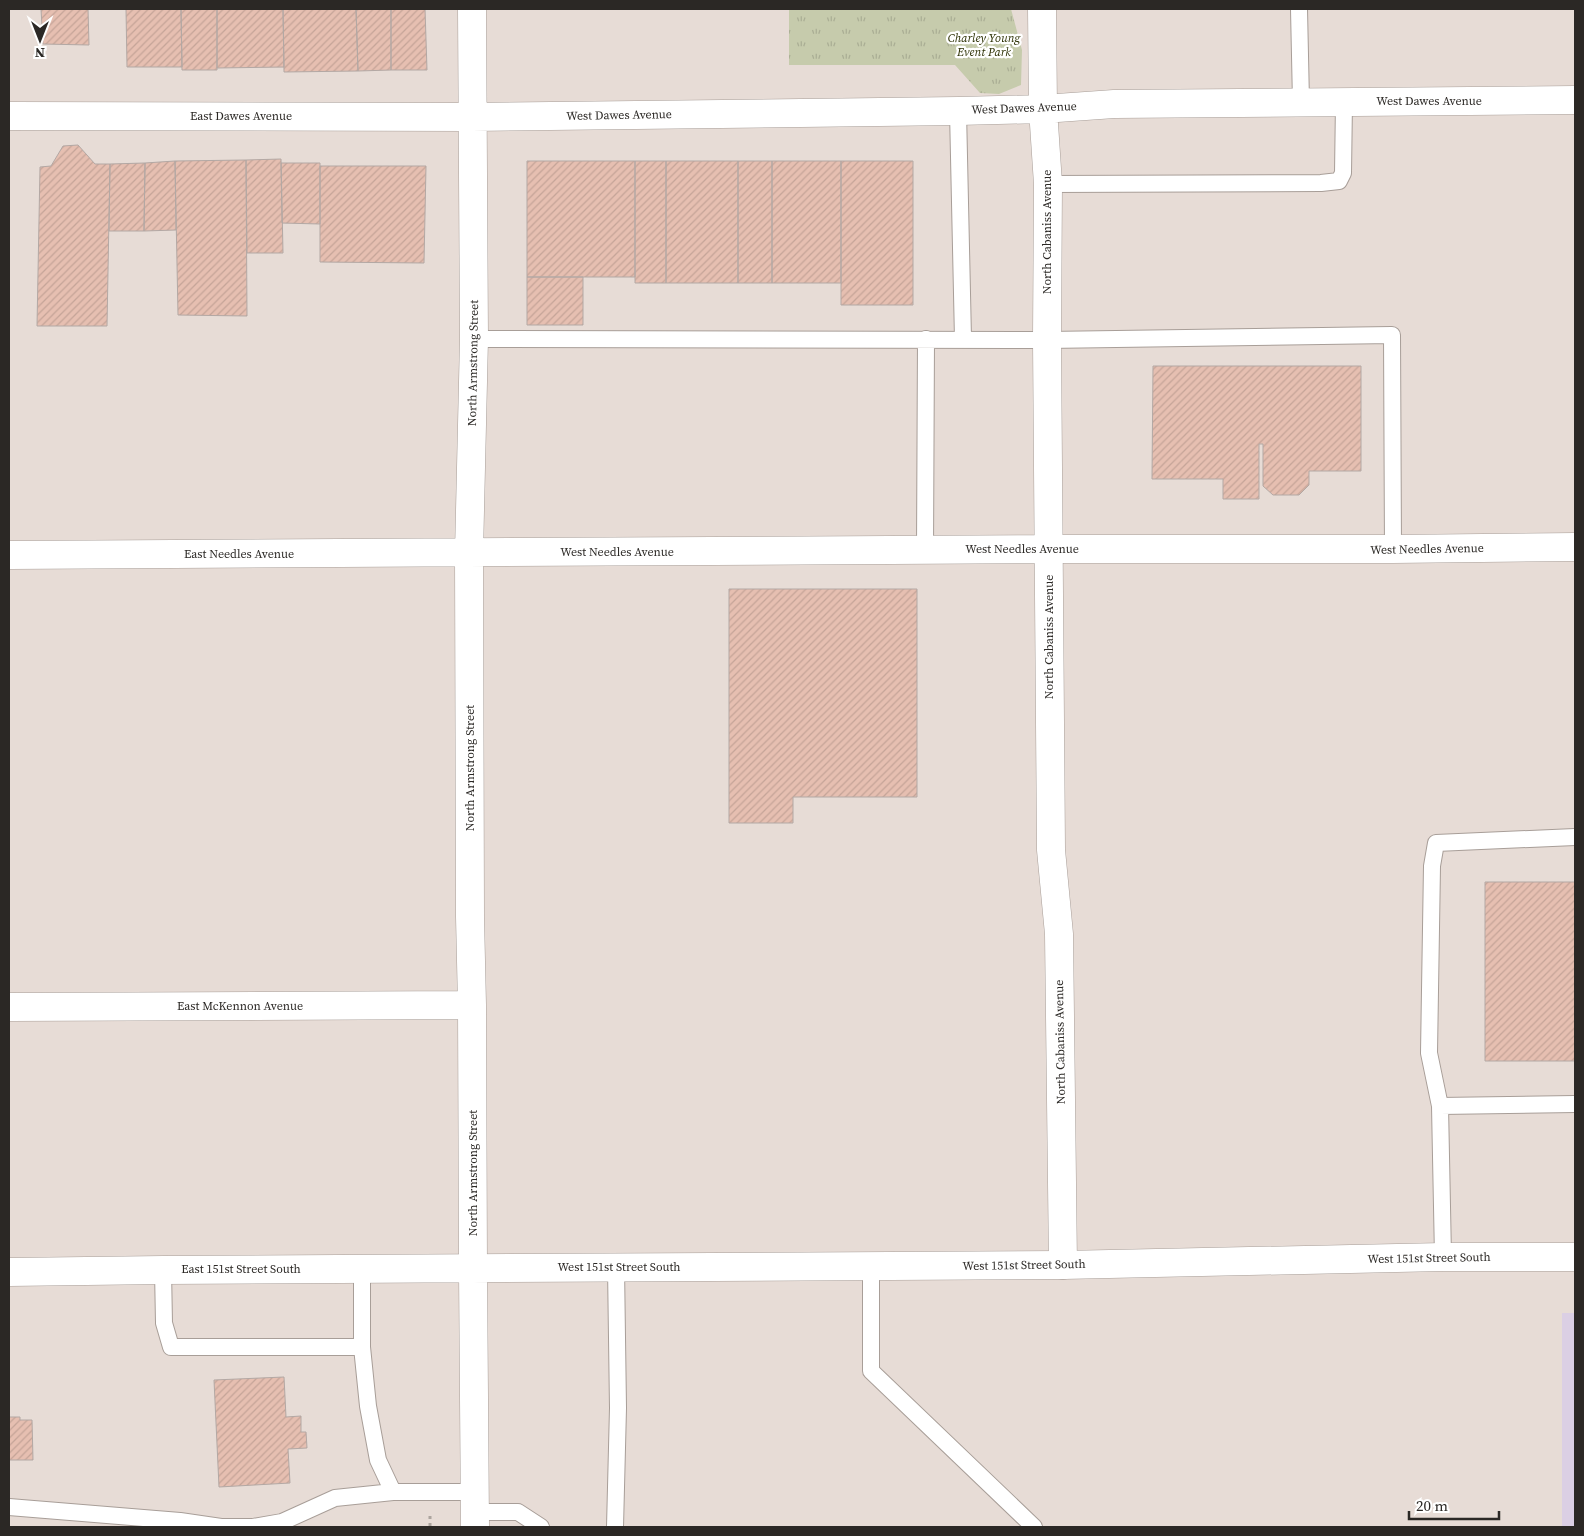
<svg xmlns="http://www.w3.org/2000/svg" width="1584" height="1536" viewBox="0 0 1584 1536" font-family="'Source Serif 4',serif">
<defs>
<pattern id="park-tufts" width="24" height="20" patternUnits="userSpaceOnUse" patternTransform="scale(1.25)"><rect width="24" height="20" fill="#c6cbac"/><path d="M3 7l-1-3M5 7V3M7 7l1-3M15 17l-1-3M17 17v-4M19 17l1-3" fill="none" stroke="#aaae94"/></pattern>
<pattern id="building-hatch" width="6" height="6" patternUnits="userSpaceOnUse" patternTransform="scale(1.25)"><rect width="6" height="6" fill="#e6bfb1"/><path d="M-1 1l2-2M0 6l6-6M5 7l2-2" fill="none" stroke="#c5a498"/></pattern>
</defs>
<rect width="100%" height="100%" fill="#e7dcd6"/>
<path fill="#dbcfe4" d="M1562,1313H1575V1527H1562Z"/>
<path fill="url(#park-tufts)" d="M789,9H1011L1022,50L1021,85L999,94L980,93L955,65H789Z"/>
<path fill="url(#building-hatch)" stroke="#b3a8a4" d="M41,9H88L89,45L43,44Z
M126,9H181L182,67H127Z
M181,9H217V70H182Z
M217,9H283L284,67L217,68Z
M283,9H356L358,71L284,72Z
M356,9H391V70L358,71Z
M391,9H425L427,70H391Z
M78,145L95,164H110L107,326H37L40,167L51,166L63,146Z
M281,159L283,253H247L246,160Z
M246,160L247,316L178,315L175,161Z
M175,161L176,230L144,231L145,163Z
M527,161H635V277H527Z
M635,161H666V283H635Z
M666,161H738V283H666Z
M738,161H772V283H738Z
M772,161H841V283H772Z
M841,161H913V305H841Z
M145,163L144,231H109L110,164Z
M281,163H320V224L282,223Z
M320,166H426L424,263L320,262Z
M527,277H583V325H527Z
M1153,366H1361V471H1309V485L1299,495H1273L1263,486V444H1259V499H1223V479H1152Z
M729,589H917V797H793V823H729Z
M1485,882H1575V1061H1485Z
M284,1377L286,1417L301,1416V1432H306L307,1448L288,1449L290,1483L219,1487L214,1380Z
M9,1417H20V1420H32L33,1460H9Z"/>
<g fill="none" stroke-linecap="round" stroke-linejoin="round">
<g stroke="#a89e98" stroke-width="18">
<path id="lane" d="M1299,9L1301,102
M958,111L963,339
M1048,184L1321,183L1339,181L1343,173L1344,102
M474,339L1047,340L1392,335L1393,549
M925,550L926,339
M1440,1106L1575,1104
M1443,1257L1440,1106L1429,1053L1432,866L1436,843L1575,837
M871,1267V1371L1034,1527
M362,1269V1347L368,1406L378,1460L393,1492
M163,1270L164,1323L171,1347H362
M9,1507L180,1521L221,1527H253L282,1522L335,1498L393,1492H475
M475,1512H518L541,1527
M615,1527L618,1408L616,1267"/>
</g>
<g stroke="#a89e98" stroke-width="29">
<path id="street" d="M472,9L474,339L469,553L470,917L472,1005L473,1269
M1042,9L1043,109L1048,184L1047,340L1051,850L1059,934L1063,1265
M9,116L472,117L958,111L1043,109L1114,104L1575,100
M9,555L1048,549H1393L1575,547
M9,1007L472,1005"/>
</g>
<g stroke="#a89e98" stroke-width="29">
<path id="secondary" d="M473,1269L475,1527
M9,1272L163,1270L1063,1265L1443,1257H1575"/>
</g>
<path stroke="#aca49e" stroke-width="3" stroke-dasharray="4 4" stroke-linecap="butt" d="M430,1527V1516"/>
<use href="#lane" stroke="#fff" stroke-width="16"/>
<use href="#street" stroke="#fff" stroke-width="28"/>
<use href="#secondary" stroke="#fff" stroke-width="28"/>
</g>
<g text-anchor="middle" stroke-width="4.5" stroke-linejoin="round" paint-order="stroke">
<g font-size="12" font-style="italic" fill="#2b2f02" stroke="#fff">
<text x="984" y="42">Charley Young<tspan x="984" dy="14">Event Park</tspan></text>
</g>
<g font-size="12" fill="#2b2825" stroke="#fff">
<text x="1429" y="105">West Dawes Avenue</text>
<text transform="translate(1024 108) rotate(-2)" y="4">West Dawes Avenue</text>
<text transform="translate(619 115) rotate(-1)" y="4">West Dawes Avenue</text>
<text x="241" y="120">East Dawes Avenue</text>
<text transform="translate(1047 232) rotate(-90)" y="4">North Cabaniss Avenue</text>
<text transform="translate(473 363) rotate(-89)" y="4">North Armstrong Street</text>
<text x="1022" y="553">West Needles Avenue</text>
<text transform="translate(1427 549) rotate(-1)" y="4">West Needles Avenue</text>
<text x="617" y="556">West Needles Avenue</text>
<text x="239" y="558">East Needles Avenue</text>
<text transform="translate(1049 637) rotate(-90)" y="4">North Cabaniss Avenue</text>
<text transform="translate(470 768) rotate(-90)" y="4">North Armstrong Street</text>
<text x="240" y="1010">East McKennon Avenue</text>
<text transform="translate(1060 1042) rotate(-91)" y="4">North Cabaniss Avenue</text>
<text transform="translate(473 1173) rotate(-90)" y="4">North Armstrong Street</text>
<text transform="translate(1429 1258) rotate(-1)" y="4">West 151st Street South</text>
<text transform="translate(1024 1265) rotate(-1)" y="4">West 151st Street South</text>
<text x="619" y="1271">West 151st Street South</text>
<text x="241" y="1273">East 151st Street South</text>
</g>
</g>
<rect width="1584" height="1536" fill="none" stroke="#2b2825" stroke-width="20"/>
<g transform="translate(40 40) rotate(180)" stroke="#ffffff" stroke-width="4" paint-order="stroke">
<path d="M0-4L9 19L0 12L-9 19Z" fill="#2b2825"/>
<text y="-8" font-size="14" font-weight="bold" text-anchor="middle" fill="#2b2825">N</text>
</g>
<path d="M1409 1511v8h90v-8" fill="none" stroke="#2b2825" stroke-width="2.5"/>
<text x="1416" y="1511" font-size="15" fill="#2b2825" stroke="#ffffff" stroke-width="4" paint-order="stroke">20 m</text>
</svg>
